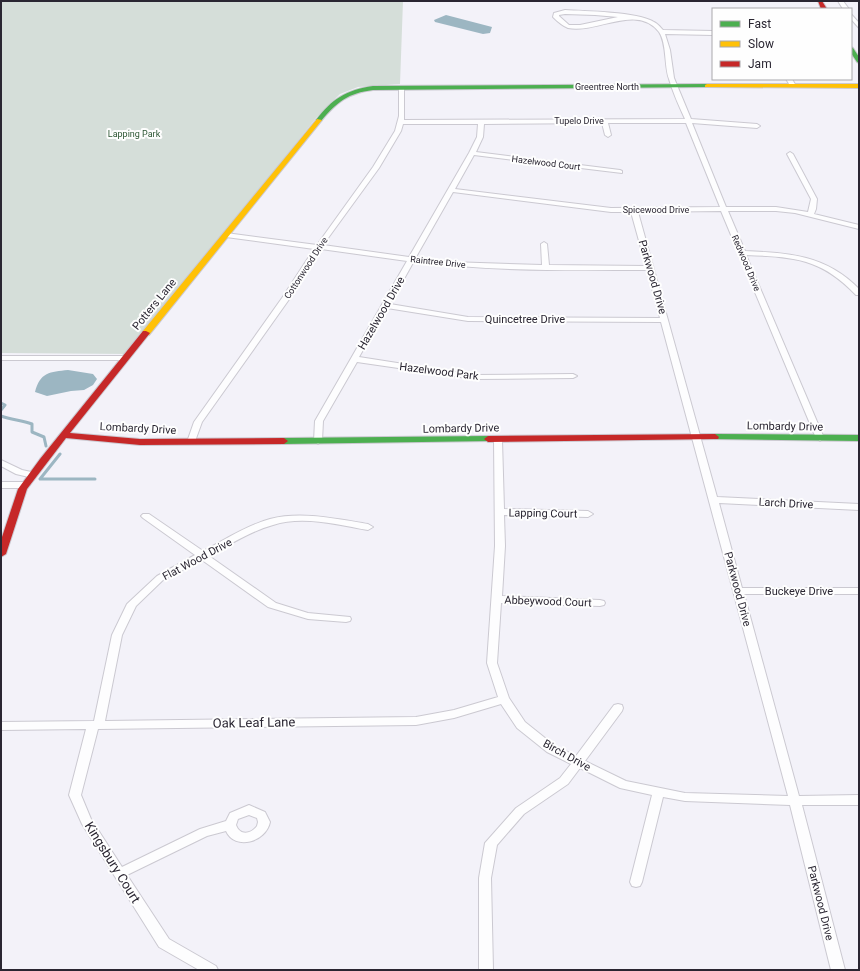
<svg xmlns="http://www.w3.org/2000/svg" width="860" height="971" viewBox="0 0 860 971" font-family="Roboto,sans-serif">
<rect width="100%" height="100%" fill="#f3f2f9"/>
<path fill="#d5ded9" d="M1,1H403L400,84L358,87L340,94L316,118L129,354L1,353Z"/>
<path fill="#9cb6c2" d="M446,15L492,27L490,33L483,34L435,22L434,20Z
M68,370L93,374L97,379L93,385L84,390L71,391L47,396L35,392C40,372 50,372 68,370Z"/>
<g fill="none" stroke-linecap="round" stroke-linejoin="round">
<path stroke="#9cb6c2" stroke-width="3" d="M1,403L5,405L1,410
M1,416C12,420 21,420 32,424V432L44,437L46,446
M60,454L40,479H95"/>
<g stroke="#cbc9d1" stroke-width="2">
<path id="street" d="M838,1H843L849,9H843Z
M565,10C584,11 639,12 654,22C658,24 661,28 663,30L713,31V35L665,34L670,50L674,78L691,119L757,124L760,126L757,128L692,123L726,207H776L808,212L811,199L787,154L790,152L793,154L817,199L816,209L814,214L859,225V229L795,213L776,211H728L745,251C789,253 826,255 859,289V295H856C821,258 794,257 746,255L824,438L820,441L816,438L721,211L638,212L717,497L859,504V510L719,503L742,588H859V594H744L799,796L859,795V805H802L845,970H831L790,805L685,801L663,797L642,882L640,886L636,887L632,886L630,882L652,795L620,788L580,768L568,784L524,814L497,845L491,878L493,970H479V878L485,843L516,808L560,778L571,764L547,752L517,728L501,704L454,718L416,725L98,729L81,795L91,819L122,867L200,829L226,821L230,813L249,805L265,812L270,822C266,842 235,851 226,831L207,836L127,875L169,939L216,966L218,970H199L159,947L82,824L69,795L86,729L1,730V722L94,721L112,635L127,604L157,576L195,555L143,518L141,516L143,514H149L203,551C223,541 247,525 270,519C302,511 336,519 368,524L373,527L368,530C338,525 303,515 273,525C251,531 229,545 209,556L276,603L308,613L350,617L351,619L350,621L346,622L308,619L268,607L202,560L163,580L136,606L122,635L105,721L416,717L454,710L498,697L487,663L495,546L494,440L498,437L501,438L502,440L504,509L588,511L593,514L588,517L504,515L505,546L502,596L600,600L604,601L605,603L604,605L600,606L501,603L497,663L509,698L525,722L555,746L576,756L614,705L618,704L622,705L623,708L622,711L585,761L626,781L685,793L788,796L661,322L468,321L387,308L359,357L474,375L573,374L577,376L573,378L474,379L357,362L323,421L322,441L318,444L314,441L315,421L407,261L321,249L290,298L202,422L194,444H188L187,442L194,422L282,298L314,249L226,237L223,235L226,233L317,245L373,167L395,131L399,116V86L404,87V120L685,119C679,106 673,93 669,79C664,66 667,43 659,32C637,3 596,34 568,28C563,26 557,21 553,17L554,13ZM565,14L595,15L618,17L580,25H569L559,16V15ZM602,123L605,135L608,137L611,135L608,123H686L720,207L611,208L455,189L474,155L622,173V171L620,170L476,152L483,137L484,124ZM403,124H478L477,137L469,153L409,257L323,245L379,168L401,131ZM453,192L611,212H631L646,266L549,265L547,244L544,242L541,244L542,265L450,262L416,257ZM414,261C491,272 569,270 647,270L660,318L468,317L390,304ZM249,815L257,818L258,822L257,826C251,834 240,836 236,825L238,819Z
M851,14L859,23V28L851,19Z
M786,79H792L796,86L795,87H791Z
M1,356H125L129,358L125,360H1Z
M1,460L22,470L36,473L37,475L33,478L16,474L1,466Z
M1,482H26L30,485L26,488H1Z"/>
</g>
<g stroke="#cbc9d1" stroke-width="2">
<path id="fast" d="M851,47L853,48L859,57V63L857,62L851,53Z
M707,84L709,85V87L373,90C348,93 337,102 321,121L316,120C332,99 346,90 373,86Z
M715,434L859,435V441L712,439L711,437Z
M488,436L492,439L491,441L284,444L280,441L284,438Z"/>
</g>
<g stroke="#cbc9d1" stroke-width="2">
<path id="slow" d="M707,84H859V88L705,87V85Z
M317,119L322,120L149,335H143L142,333L143,331Z"/>
</g>
<g stroke="#cbc9d1" stroke-width="2">
<path id="jam" d="M818,1H822L827,9H821Z
M143,331H146L150,333L70,433L140,439L284,438L288,441L284,444L140,445L66,438L27,489L6,554L1,557V540L18,489L40,459Z
M715,434L719,437L718,439L488,442L484,439L488,436Z"/>
</g>
<use href="#street" fill="#fdfdfe" fill-rule="evenodd"/>
<use href="#fast" fill="#4caf50" fill-rule="evenodd"/>
<use href="#slow" fill="#ffc107" fill-rule="evenodd"/>
<use href="#jam" fill="#c62828" fill-rule="evenodd"/>
</g>
<g text-anchor="middle" stroke-width="4" stroke-linejoin="round" paint-order="stroke">
<g font-size="9" fill="#2a2632" stroke="#fefefe">
<text x="607" y="90">Greentree North</text>
<text x="579" y="124">Tupelo Drive</text>
<text transform="translate(546 163) rotate(7)" y="3">Hazelwood Court</text>
<text x="656" y="213">Spicewood Drive</text>
<text transform="translate(438 262) rotate(6)" y="3">Raintree Drive</text>
<text transform="translate(746 263) rotate(67)" y="3">Redwood Drive</text>
<text transform="translate(306 268) rotate(-57)" y="3">Cottonwood Drive</text>
</g>
<g font-size="9" fill="#2c5633" stroke="#fefefe">
<text x="134" y="137">Lapping Park</text>
</g>
<g font-size="11" fill="#2a2632" stroke="#fefefe">
<text transform="translate(653 277) rotate(74)" y="4">Parkwood Drive</text>
<text transform="translate(154 304) rotate(-51)" y="4">Potters Lane</text>
<text transform="translate(381 313) rotate(-60)" y="4">Hazelwood Drive</text>
<text x="525" y="323">Quincetree Drive</text>
<text transform="translate(439 371) rotate(7)" y="4">Hazelwood Park</text>
<text transform="translate(785 426) rotate(1)" y="4">Lombardy Drive</text>
<text transform="translate(138 428) rotate(3)" y="4">Lombardy Drive</text>
<text transform="translate(461 428) rotate(-1)" y="4">Lombardy Drive</text>
<text transform="translate(786 503) rotate(3)" y="4">Larch Drive</text>
<text transform="translate(543 513) rotate(1)" y="4">Lapping Court</text>
<text transform="translate(197 559) rotate(-28)" y="4">Flat Wood Drive</text>
<text transform="translate(738 589) rotate(75)" y="4">Parkwood Drive</text>
<text x="799" y="595">Buckeye Drive</text>
<text transform="translate(548 601) rotate(2)" y="4">Abbeywood Court</text>
<text transform="translate(567 755) rotate(29)" y="4">Birch Drive</text>
<text transform="translate(821 903) rotate(76)" y="4">Parkwood Drive</text>
</g>
<g font-size="13" fill="#2a2632" stroke="#fefefe">
<text transform="translate(254 722) rotate(-1)" y="5">Oak Leaf Lane</text>
<text transform="translate(113 862) rotate(58)" y="5">Kingsbury Court</text>
</g>
</g>
<rect width="860" height="971" fill="none" stroke="#2a2632" stroke-width="4"/>
<rect x="712" y="8" width="140" height="72" fill="#fefefe" stroke="#a9a8ac"/>
<rect x="720" y="21" width="20" height="6" fill="#4caf50" stroke="#a9a8ac"/>
<text x="748" y="28" font-size="12" fill="#2a2632">Fast</text>
<rect x="720" y="41" width="20" height="6" fill="#ffc107" stroke="#a9a8ac"/>
<text x="748" y="48" font-size="12" fill="#2a2632">Slow</text>
<rect x="720" y="61" width="20" height="6" fill="#c62828" stroke="#a9a8ac"/>
<text x="748" y="68" font-size="12" fill="#2a2632">Jam</text>
</svg>
